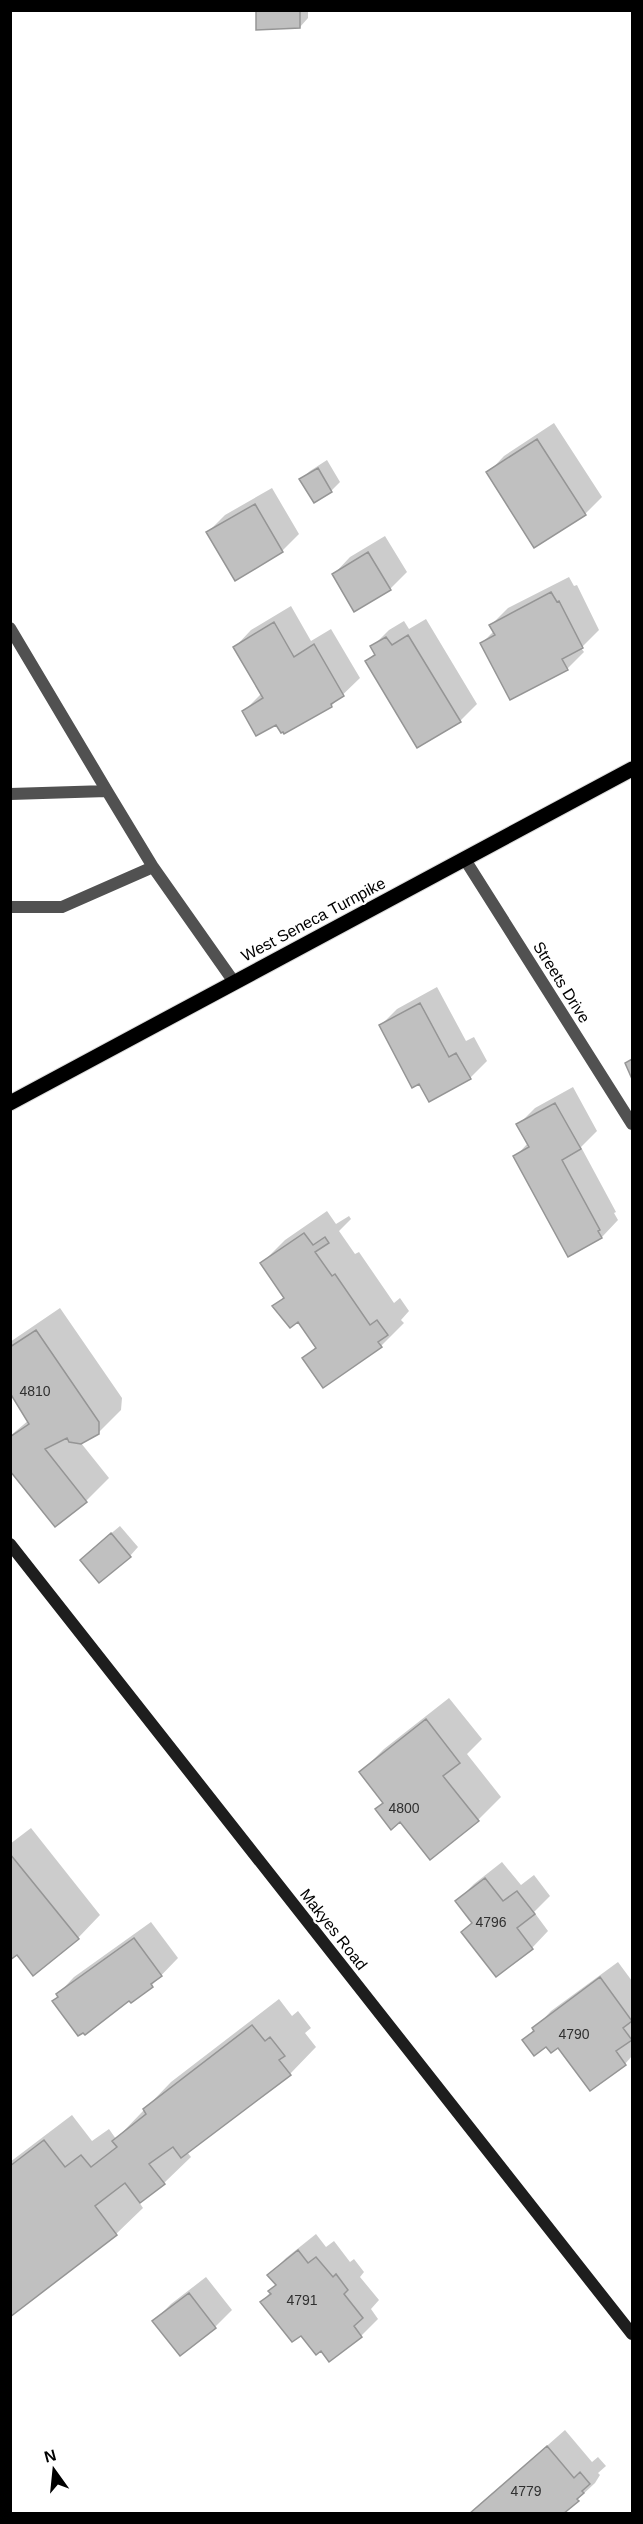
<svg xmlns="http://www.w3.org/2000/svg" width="643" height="2524" viewBox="0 0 643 2524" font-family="Arial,sans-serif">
<rect width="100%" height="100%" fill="#fff"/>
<path fill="#0003" d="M257,10H308V18L300,27Z
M554,423L602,497L585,514L488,473L504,456Z
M327,460L340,482L331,491L301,479L310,471Z
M272,488L299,534L282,551L236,579L208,532L225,515Z
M385,536L407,572L390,589L334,574L350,557Z
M569,577L574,586L577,585L599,630L581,648L584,652L567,669L482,643L494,631L491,625L508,608Z
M291,606L311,641L331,629L360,678L331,706L277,723L244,711L262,693L235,647L251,630Z
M426,619L477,704L460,721L367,661L376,652L372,647L389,630L404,621L409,629Z
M437,987L466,1041L474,1037L487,1061L470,1078L380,1026L397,1009Z
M573,1087L597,1131L581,1147L616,1212L614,1213L618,1220L602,1237L568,1255L515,1157L528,1143L518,1125L535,1108Z
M327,1211L336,1224L349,1216L351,1219L339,1231L355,1254L359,1252L394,1303L400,1298L409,1311L401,1320L404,1323L381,1346L304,1358L317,1346L299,1320L274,1307L285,1296L262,1263L285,1240Z
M60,1308L122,1398L121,1410L98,1433L81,1443L109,1478L86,1501L55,1525L10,1469V1436L29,1420L10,1390V1342Z
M120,1526L138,1547L130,1556L90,1551Z
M449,1698L482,1739L467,1754L501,1797L478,1820L377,1809L384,1802L361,1772L384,1749Z
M31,1828L100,1915L78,1938L17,1953L10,1958V1844Z
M502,1862L521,1885L534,1875L550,1896L534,1912L548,1931L532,1948L473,1922L457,1901L474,1884Z
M151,1922L178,1958L152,1985L131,2001L59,1996L58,1994L74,1977Z
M618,1962L632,1981V2056L625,2064L558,2046L524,2040L551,2011Z
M279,1999L292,2016L298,2011L311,2028L305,2033L316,2047L290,2074L187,2152L191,2157L164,2183L139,2202L143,2208L116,2234L10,2315V2162L72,2115L92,2141L109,2129L116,2139L171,2082Z
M316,2234L326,2247L334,2241L350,2262L354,2259L364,2272L360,2277L379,2300L371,2309L378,2319L361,2336L329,2360L321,2349L262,2302L277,2284L269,2275L286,2258Z
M206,2277L232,2310L215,2327L180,2354L154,2321L171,2304Z
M565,2430L592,2462L598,2457L606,2466L598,2473L600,2475L595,2483L562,2514H469Z"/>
<path fill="#c0c0c0" stroke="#959595" stroke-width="1.5" d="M256,10H300V28L256,30Z
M537,439L586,515L534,548L486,472Z
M318,468L332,492L314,503L299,479Z
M255,504L283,552L235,581L206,532Z
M368,552L391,590L354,612L332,574Z
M551,592L557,602L559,601L583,648L562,659L568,670L510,700L480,643L495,635L489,625Z
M274,622L294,657L314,644L344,696L331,704L332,707L284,734L283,732L281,733L276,725L256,736L242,711L263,698L233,647Z
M408,635L461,722L417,748L365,661L375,655L370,646L386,637L392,645Z
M420,1003L449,1057L456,1053L471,1079L429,1102L419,1084L412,1088L379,1025Z
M632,1059V1079L625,1063Z
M555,1103L581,1149L562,1160L600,1230L598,1231L602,1238L568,1257L513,1156L529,1147L516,1124Z
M304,1233L313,1245L325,1237L329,1243L315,1252L332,1276L335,1274L370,1325L377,1320L388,1335L378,1342L382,1347L323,1388L302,1358L316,1348L298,1322L290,1328L272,1306L284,1298L260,1263Z
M36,1330L99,1422V1434L81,1444L69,1442L67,1438L45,1449L87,1502L55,1527L10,1471V1437L29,1424L10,1393V1347Z
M111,1533L131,1557L99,1583L80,1560Z
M426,1719L460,1763L443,1776L479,1821L430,1860L400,1822L391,1830L375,1809L383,1803L359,1772Z
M10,1854L79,1939L33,1976L17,1955L10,1960Z
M485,1878L503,1901L517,1891L535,1914L517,1928L533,1949L496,1977L461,1932L472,1923L455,1901Z
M134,1938L162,1976L151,1984L153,1987L131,2003L129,2001L85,2035L83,2033L78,2036L52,2001L58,1997L56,1994Z
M600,1977L632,2021L623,2028L632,2040L616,2051L626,2065L590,2091L558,2048L551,2053L546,2047L534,2056L522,2040L534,2031L532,2028Z
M252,2025L265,2041L270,2037L285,2056L279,2060L291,2075L181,2158L173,2147L149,2164L165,2184L140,2203L125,2183L95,2206L117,2235L10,2317V2166L44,2140L65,2167L81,2155L91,2167L117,2147L112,2141L146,2114L143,2109Z
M298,2250L308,2263L316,2257L333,2277L336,2274L348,2290L344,2294L363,2318L354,2326L362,2337L329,2362L321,2351L316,2355L301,2336L292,2342L260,2302L271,2294L268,2291L276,2285L267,2275Z
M189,2293L216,2328L180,2356L152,2321Z
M547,2446L574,2478L580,2472L590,2484L582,2491L584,2493L577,2499L579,2501L563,2514H469Z"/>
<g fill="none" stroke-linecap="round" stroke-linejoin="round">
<g stroke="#dbdbdb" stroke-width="17">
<path id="primary" d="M10,1103L632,769"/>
</g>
<path stroke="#515151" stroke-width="12" d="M10,628L107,791
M10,794L107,791L153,867
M10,907H62L153,867L234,982"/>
<path stroke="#515151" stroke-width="12" d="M464,858L632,1124"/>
<path stroke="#1e1e1e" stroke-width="12" d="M10,1544L632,2334"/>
<use href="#primary" stroke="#000" stroke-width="15"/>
</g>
<g text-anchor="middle" stroke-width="4.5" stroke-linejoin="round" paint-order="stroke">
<g font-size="14" fill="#303030">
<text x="35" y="1396">4810</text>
<text x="404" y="1813">4800</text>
<text x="491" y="1927">4796</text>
<text x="574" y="2039">4790</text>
<text x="302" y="2305">4791</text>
<text x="526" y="2496">4779</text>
</g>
<g font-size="16" fill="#000" stroke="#fff">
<text transform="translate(313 919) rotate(-28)" y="6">West Seneca Turnpike</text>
<text transform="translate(562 982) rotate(58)" y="6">Streets Drive</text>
<text transform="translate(334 1929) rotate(52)" y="6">Makyes Road</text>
</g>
</g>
<rect width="643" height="2524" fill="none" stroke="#000000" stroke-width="24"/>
<g transform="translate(54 2470) rotate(345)" stroke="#ffffff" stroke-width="4.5" paint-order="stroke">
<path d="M0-4.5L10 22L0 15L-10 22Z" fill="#000000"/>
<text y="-9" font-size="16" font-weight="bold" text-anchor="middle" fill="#000000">N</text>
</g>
</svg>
